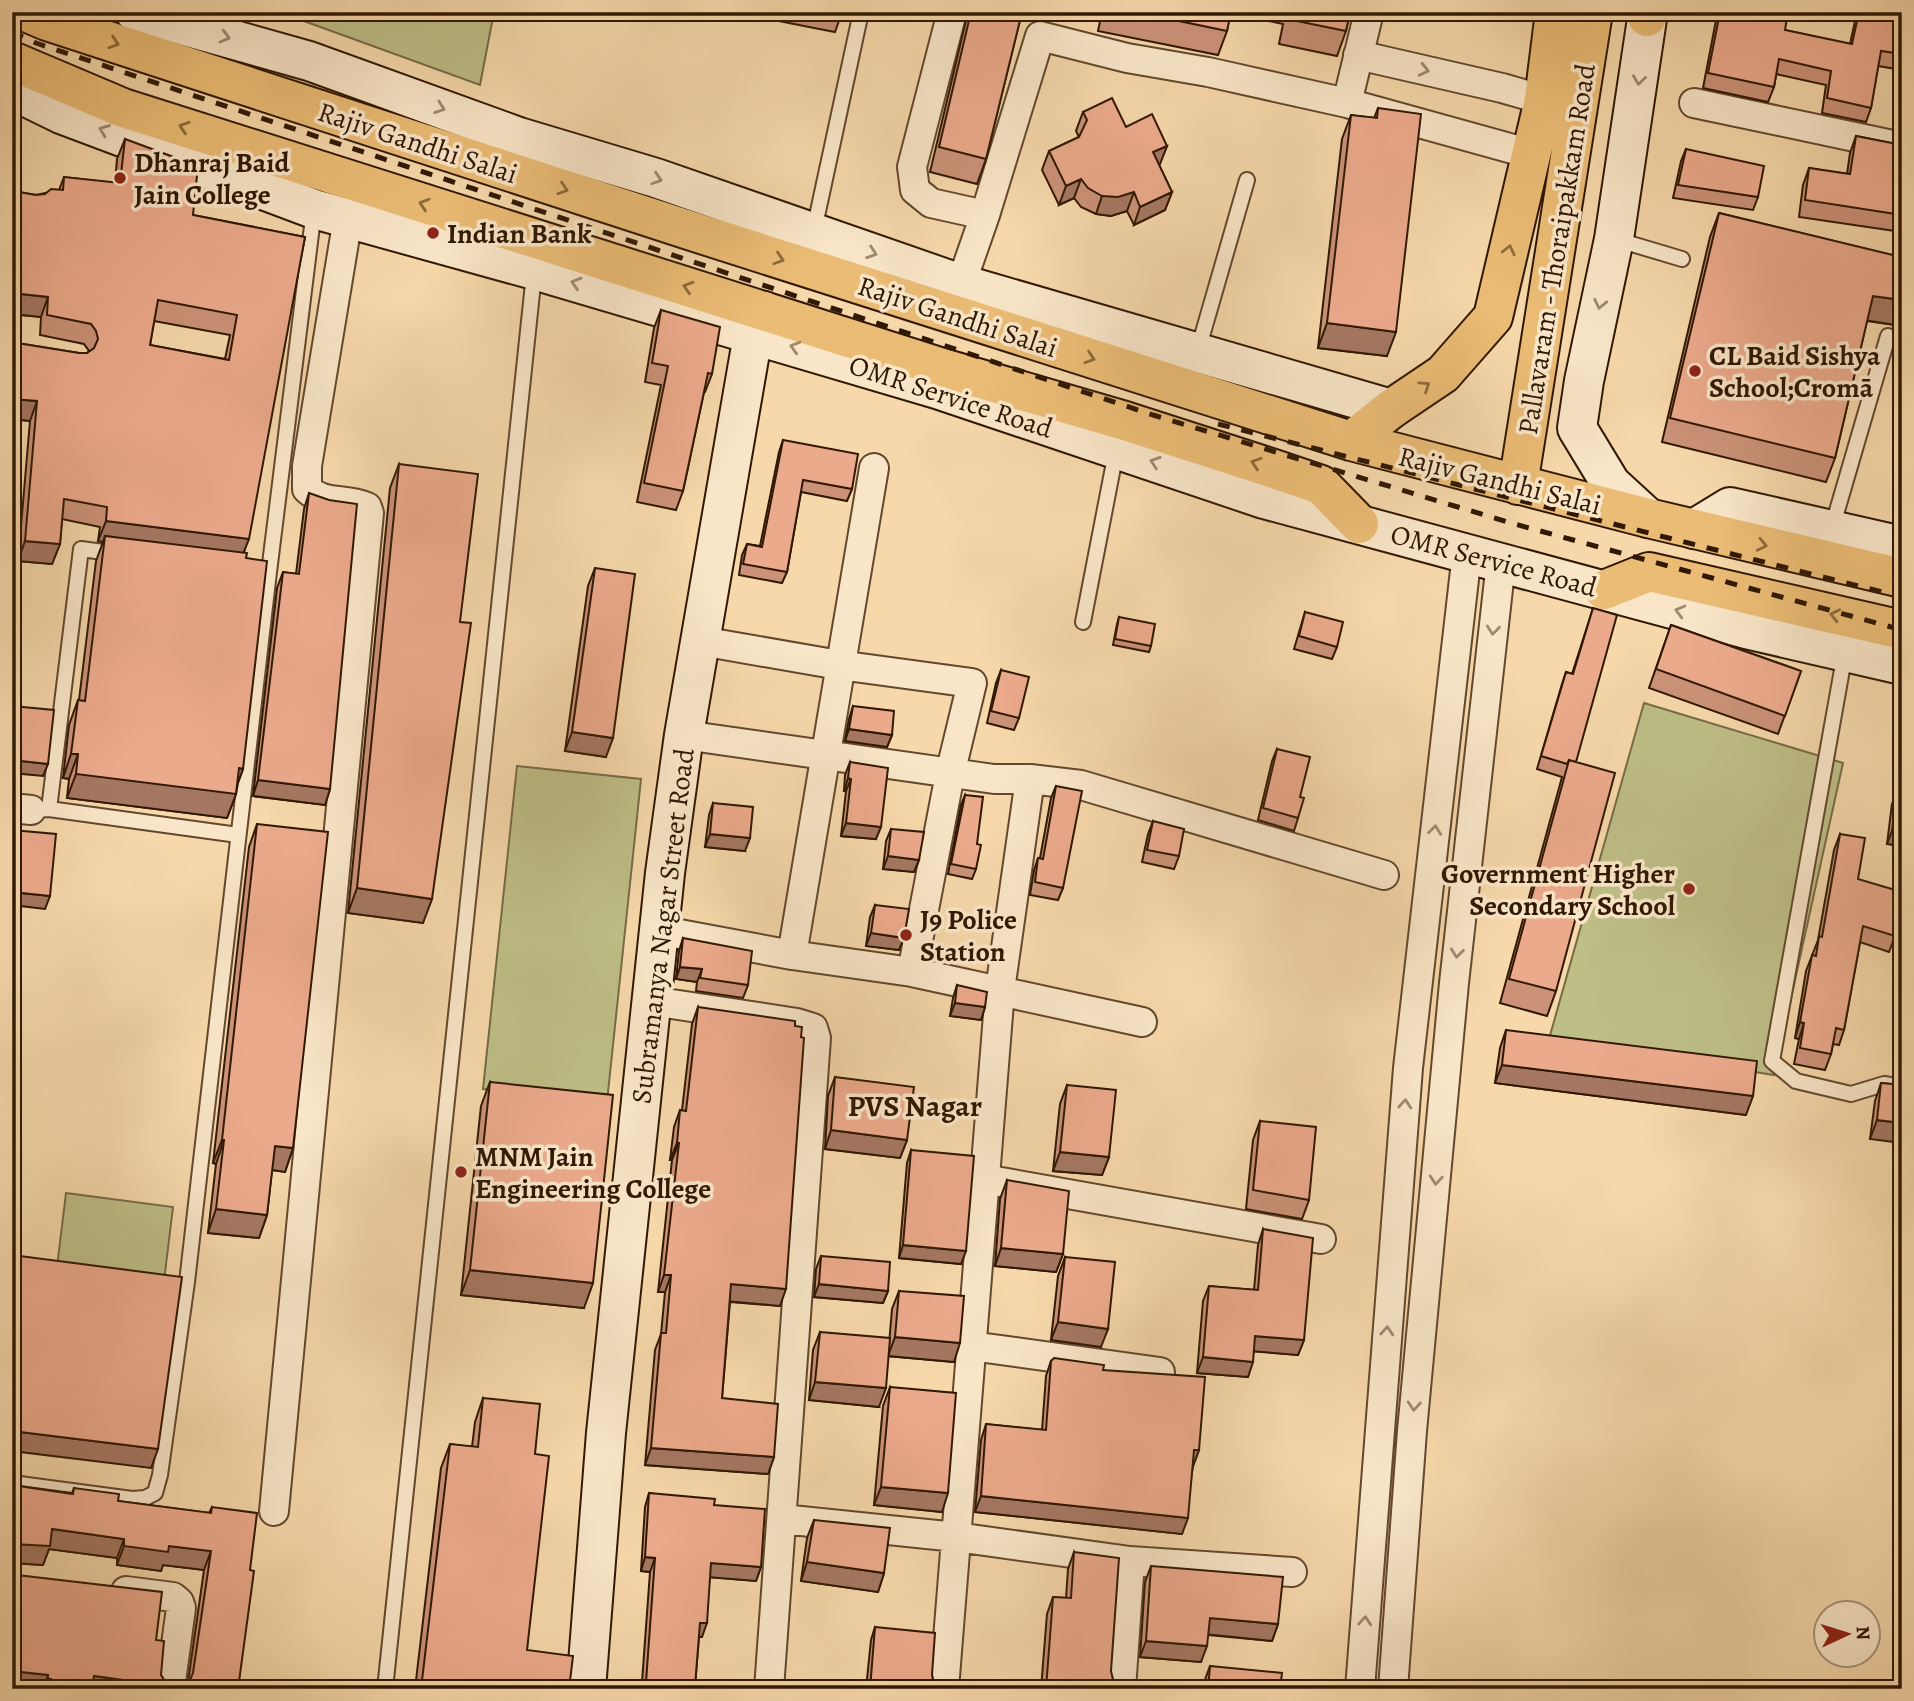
<svg xmlns="http://www.w3.org/2000/svg" width="1914" height="1701" viewBox="0 0 1914 1701" font-family="Alegreya,serif">
<rect width="100%" height="100%" fill="#f6d8aa"/>
<filter id="stains"><feTurbulence type="fractalNoise" baseFrequency=".00286" numOctaves="4"/><feColorMatrix values="0 0 0 0 .2 0 0 0 0 .09 0 0 0 0 .02 0 0 0 .5 -.17"/></filter>
<radialGradient id="worn" r=".72"><stop offset=".6" stop-color="#630" stop-opacity="0"/><stop offset="1" stop-color="#630" stop-opacity=".3"/></radialGradient>
<path fill="#bebe87" stroke="#776b46" stroke-width="2" d="M279,12H494L480,85Z
M1644,703L1843,763L1774,1075L1549,1039Z
M517,766L641,779L607,1102L483,1089Z
M66,1193L173,1207L164,1281L57,1267Z"/>
<g fill="none" stroke-linecap="round" stroke-linejoin="round">
<g stroke="#62482e" stroke-width="18">
<path id="lane" d="M814,230L861,12
M1615,239L1682,259
M1198,350L1247,180
M1832,528L1888,336
M269,572L314,210
M1083,622L1116,452
M1845,653L1772,1061L1796,1081L1851,1094L1884,1084L1902,1087
M49,809L238,835
M31,810L49,809L81,549L118,554
M12,1483L132,1499L145,1498L155,1493L160,1475L187,1282L269,572L249,570
M385,1689L534,274"/>
</g>
<g stroke="#62482e" stroke-width="32">
<path id="street" d="M952,12L912,167L915,190L931,203L985,215L961,284
M1358,55L1502,88L1544,100
M1347,103L1369,12
M1694,103L1902,147
M985,215L1040,36L1127,58L1208,72L1347,103L1531,154
M701,641L839,665L972,683L950,774L912,972
M684,735L994,779H1030L1081,785L1384,875
M12,808L31,810
M658,930L792,955L912,972L1142,1022
M792,955L874,468
M652,1001L797,1023L813,1028L816,1038L769,1689
M984,1179L1321,1239
M971,1346L1160,1372
M274,1511L369,513L367,507C345,497 325,506 307,489V466L348,218
M782,1519L956,1537L1130,1561L1292,1572
M126,1591L173,1597L179,1602L181,1608L170,1689
M944,1689L1000,990L1030,779
M1121,1689L1130,1561
M1360,1689L1408,1068L1467,553
M1393,1689L1412,1431L1454,983L1501,562"/>
</g>
<g stroke="#301804" stroke-width="42">
<path id="secondary" d="M135,12L309,61L519,137L656,178L961,284L1391,409
M12,90L61,114L314,209L534,270L937,389L1264,499L1746,629L1902,665
M1648,518L1611,484L1577,428L1584,381L1614,239L1648,12
M1694,529L1730,507L1902,546
M586,1689L606,1433L665,873L684,735L736,433L753,335L764,311"/>
</g>
<g stroke="#301804" stroke-width="42">
<path id="primary" d="M26,12L47,21L695,232L1351,441L1648,518L1902,578
M1646,12L1647,17
M12,61L123,108L946,369L1125,421L1274,469L1321,485L1359,524
M1351,441L1391,409L1443,374L1493,317L1544,100L1555,12
M1518,485L1593,12
M1604,590L1649,572L1902,630"/>
</g>
<use href="#lane" stroke="#f9e6c8" stroke-width="14"/>
<use href="#street" stroke="#f9e6c8" stroke-width="28"/>
<use href="#secondary" stroke="#f9e6c8" stroke-width="38"/>
<use href="#primary" stroke="#ebbc75" stroke-width="38"/>
<path stroke="#301804" stroke-width="5" stroke-dasharray="12 12" stroke-linecap="butt" d="M12,32L36,43L1153,415L1511,523L1902,630
M1218,424L1902,597"/>
</g>
<path fill="#cb9278" stroke="#301804" stroke-width="2" fill-rule="evenodd" d="M733,12H842L835,32Z
M968,12H1022L986,159L977,184L930,172Z
M1102,12H1350L1346,31L1337,56L1279,44L1283,24L1230,13L1227,31L1218,55L1098,31Z
M1710,12H1776V15L1785,30L1850,44L1857,12H1902V70L1878,66L1871,108L1866,122L1822,113L1826,85L1776,74L1774,87L1768,102L1703,88L1717,15L1710,13Z
M1378,108L1387,356L1318,348L1342,139L1351,115L1374,118Z
M1083,112L1126,127L1167,146L1159,165L1172,192L1165,210L1134,225L1127,211L1111,216L1096,214L1081,207L1074,198L1059,205L1042,170L1049,151L1079,137L1076,131Z
M1856,136L1902,145V232L1799,217L1803,185L1809,168L1847,174L1850,153Z
M125,139L193,215L305,237L244,553L246,558L243,769L238,783L236,794L227,818L67,798L69,779L63,778L69,725L78,700H79L96,561L103,542L98,541L100,527L62,519L60,544L52,564L18,561L30,421L12,419V341L17,343L79,353H87L89,351L84,344L40,335L41,317L12,314V193L13,191L36,195L59,190L64,177L115,183L117,159ZM154,321L230,335L225,359L150,345Z
M1686,149L1758,197L1753,210L1673,198L1681,161Z
M1719,213L1900,257L1902,253V326L1867,321L1835,458L1826,482L1662,442L1710,237Z
M661,310L712,374L705,392H704L683,491L676,510L637,502L661,385L645,382L654,328Z
M783,440L852,489L847,501L801,492L787,572L782,583L739,575L742,555L747,544L760,546L779,452Z
M399,464L460,622L423,923L348,913L390,488Z
M309,493L330,789L325,805L253,796L277,588L283,572L296,574L304,509Z
M595,568L606,757L565,751L588,586Z
M1593,608L1576,762L1556,991L1547,1016L1500,1003L1562,777L1537,769L1562,684L1566,672L1572,674Z
M1305,612L1337,647L1332,659L1294,649Z
M1119,617L1151,646L1149,652L1113,645L1117,624Z
M1671,625L1801,671L1778,734L1649,688Z
M1001,670L1019,718L1014,730L987,723L996,683Z
M853,706L892,735L887,747L845,741L849,719Z
M1277,749L1300,797L1298,818L1294,831L1258,820L1272,761Z
M850,762L876,839L841,836L846,791H844L845,775Z
M1056,786L1063,888L1058,900L1030,895L1034,870L1038,858H1040L1051,798Z
M1897,792L1902,793V846L1887,844L1892,804Z
M965,795L977,844L976,869L972,879L948,874L961,805Z
M713,803L745,851L705,847L709,815Z
M1153,821L1179,856L1174,869L1142,862L1148,834Z
M257,824L293,1148L285,1172L272,1170L267,1215L259,1238L208,1233L216,1164L213,1163L249,847Z
M891,829L919,860L914,872L883,869L886,841Z
M1840,834L1858,879L1895,936L1889,952L1860,942L1844,1030L1839,1045L1833,1044L1831,1054L1825,1070L1794,1064L1799,1039L1795,1038L1806,971L1818,940L1834,850Z
M875,905L899,950L866,946L870,917Z
M683,938L748,985L743,998L696,991L697,982L676,979L679,951Z
M957,985L985,1007L981,1020L950,1016L953,998Z
M698,1007L780,1306L730,1302L722,1398L774,1457L768,1474L645,1465L655,1350L661,1334L665,1292H658L672,1160H670L674,1127L680,1110H682L692,1024Z
M1506,1030L1746,1115L1495,1083L1500,1048Z
M835,1077L907,1140L900,1158L825,1149L828,1096Z
M490,1082L584,1308L461,1295L481,1106Z
M1881,1083L1902,1085L1870,1139L1875,1101Z
M1067,1085L1109,1157L1102,1175L1053,1171L1060,1104Z
M1260,1121L1309,1200L1302,1219L1246,1209L1253,1140Z
M911,1150L961,1264L899,1258L907,1163Z
M1007,1180L1063,1254L1056,1272L995,1266L1000,1199Z
M1263,1229L1304,1340L1298,1355L1254,1351L1248,1377L1197,1373L1203,1301L1209,1286L1254,1290L1258,1245Z
M821,1256L888,1291L883,1303L814,1297L816,1269Z
M1065,1257L1101,1347L1051,1340L1058,1276Z
M899,1291L954,1362L888,1356L892,1309Z
M820,1332L879,1407L809,1400L813,1350Z
M1051,1361L1103,1370L1199,1450L1193,1466L1182,1534L975,1512L981,1440L986,1424L1042,1430L1046,1376Z
M890,1387L942,1512L874,1505L883,1406Z
M483,1398L535,1454L527,1650L569,1689H415L441,1468L450,1444L472,1447L475,1422Z
M12,1485L72,1493L74,1488L118,1501L209,1513L212,1507L250,1570L238,1689H12L156,1640L161,1675L166,1683L174,1686L184,1685L188,1682L204,1570L163,1565L161,1571L117,1565V1558L49,1549L43,1565L12,1563Z
M649,1493L714,1505L761,1567L756,1581L710,1577L702,1637H699L695,1686L700,1689H631L634,1681L642,1682L650,1572L641,1571L645,1507Z
M814,1520L884,1573L878,1592L801,1581L807,1538Z
M1074,1552L1113,1680L1119,1689H1041L1047,1614L1053,1597L1066,1598L1068,1569Z
M1151,1566L1278,1624L1272,1641L1208,1635L1201,1662L1140,1657L1145,1582Z
M875,1627L932,1675L934,1684L938,1689H866L871,1640Z
M1210,1666L1280,1689H1203V1685Z"/>
<path fill="#a57762" stroke="#301804" stroke-width="2" d="M1167,146L1160,164L1147,171L1153,152Z
M1081,179L1074,198L1059,205L1066,186Z
M1134,192L1127,211L1111,216L1096,214L1102,196Z
M1172,192L1165,210L1134,225L1140,207Z
M12,293L48,297L41,317L12,314Z
M1873,296L1902,300V326L1864,320Z
M1327,323L1396,332L1387,356L1318,348Z
M12,399L37,401L30,421L12,419Z
M106,521L249,539L241,559L105,536L103,542L98,541Z
M25,541L60,544L52,564L18,561Z
M849,729L892,735L887,747L845,741Z
M572,732L613,738L606,757L565,751Z
M71,754H78L69,779L63,778Z
M12,760L48,764L43,776L12,773Z
M239,768L243,769L234,793L236,794L227,818L67,798L76,774Z
M848,778L851,779L846,791H844Z
M258,780L330,789L325,805L253,796Z
M846,823L881,827L876,839L841,836Z
M1892,831L1902,833V846L1887,844Z
M710,834L750,838L745,851L705,847Z
M888,856L919,860L914,872L883,869Z
M357,888L432,899L423,923L348,913Z
M12,892L50,896L45,909L12,905Z
M871,933L904,938L899,950L866,946Z
M680,967L702,969L697,982L676,979Z
M955,1003L985,1007L981,1020L950,1016Z
M1800,1022L1804,1023L1799,1039L1795,1038Z
M1502,1065L1753,1096L1746,1115L1495,1083Z
M1877,1120L1902,1123V1143L1870,1139Z
M831,1130L907,1140L900,1158L825,1149Z
M222,1140H224L216,1164L213,1163Z
M677,1143H679L672,1160H670Z
M275,1146L293,1148L285,1172L266,1169Z
M1060,1152L1109,1157L1102,1175L1053,1171Z
M216,1209L267,1215L259,1238L208,1233Z
M903,1245L966,1251L961,1264L899,1258Z
M1001,1248L1063,1254L1056,1272L995,1266Z
M470,1270L593,1283L584,1308L461,1295Z
M664,1275H671L665,1292H658Z
M731,1284L786,1289L780,1306L725,1301Z
M819,1284L888,1291L883,1303L814,1297Z
M1058,1322L1108,1329L1101,1347L1051,1340Z
M1255,1336L1304,1340L1298,1355L1250,1351Z
M895,1337L960,1343L954,1362L888,1356Z
M1203,1357L1253,1362L1248,1377L1197,1373Z
M815,1382L886,1388L879,1407L809,1400Z
M12,1431L158,1449L151,1468L12,1451Z
M651,1448L774,1457L768,1474L645,1465Z
M1194,1450H1199L1193,1466L1189,1465Z
M881,1487L948,1493L942,1512L874,1505Z
M981,1496L1188,1518L1182,1534L975,1512Z
M52,1529L124,1539L117,1558L49,1549L43,1565L12,1563V1544Z
M124,1546H169L211,1551L204,1570L163,1565L161,1571L117,1565Z
M645,1557L655,1558L650,1572L641,1571Z
M807,1562L884,1573L878,1592L801,1581Z
M711,1563L761,1567L756,1581L707,1577Z
M1210,1618L1278,1624L1272,1641L1204,1634Z
M700,1623H707L702,1637L695,1636Z
M1146,1641L1207,1646L1201,1662L1140,1657Z
M12,1671L48,1675L43,1689H12Z
M94,1676L188,1689H89Z
M48,1679H51L48,1689H44Z"/>
<path fill="#ecaa8c" stroke="#301804" stroke-width="2" fill-rule="evenodd" d="M971,12H1022L986,159L939,147Z
M1136,12H1231L1227,31Z
M1289,12H1350L1346,31L1287,19Z
M1720,12H1776V15L1787,18L1785,30L1852,44L1859,12H1902V54L1881,51L1871,108L1827,98L1831,71L1779,59L1774,87L1708,73Z
M1112,98L1126,127L1152,114L1167,146L1153,152L1172,192L1140,207L1134,192L1118,197L1102,196L1088,188L1081,179L1066,186L1049,151L1079,137L1087,120L1083,112Z
M1378,108L1421,114L1396,332L1327,323L1351,115L1377,118Z
M1856,136L1902,145V215L1805,200L1809,168L1850,174Z
M125,139L198,166L193,215L305,237L249,539L106,521L107,507L64,499L60,544L25,541L37,401L12,399V341L17,343L79,353H87L94,348L98,339L96,331L91,324L47,315L48,297L12,293L13,191L36,195L45,194L51,189L63,190L64,177L120,183ZM158,300L237,315L229,360L150,345Z
M1686,149L1764,166L1758,197L1678,185Z
M1719,213L1901,257L1902,255V300L1873,296L1835,458L1670,418Z
M661,310L720,327L712,374L708,373L683,491L644,483L668,366L652,363Z
M783,440L858,454L852,489L803,480L787,572L743,564L747,544L762,547Z
M399,464L478,474L460,622L471,623L432,899L357,888Z
M309,493L329,500L357,504L330,789L258,780L283,572L299,574Z
M105,536L247,553L246,558L267,561L243,769L239,768L236,794L76,774L78,754H71L78,700L85,701Z
M595,568L635,574L613,738L572,732Z
M1593,608L1617,615L1576,762L1569,760L1567,764L1541,756L1566,672L1573,674Z
M1305,612L1343,622L1337,647L1299,636Z
M1119,617L1155,624L1151,646L1115,639Z
M1671,625L1801,671L1785,716L1656,669Z
M1001,670L1029,677L1019,718L991,711Z
M12,706L54,710L48,764L12,760Z
M853,706L894,711L892,735L849,729Z
M1277,749L1310,757L1300,797L1304,798L1298,818L1263,808Z
M1569,760L1615,773L1556,991L1509,979Z
M850,762L888,768L881,827L846,823L851,779L848,778Z
M1056,786L1082,791L1063,888L1035,882L1038,858L1043,859Z
M1897,792L1902,793V833L1892,831Z
M965,795L983,797L977,844L981,845L976,869L951,864Z
M713,803L753,807L750,838L710,834Z
M1153,821L1184,829L1179,856L1147,850Z
M257,824L328,832L293,1148L275,1146L267,1215L216,1209L224,1140H222Z
M891,829L924,832L919,860L888,856Z
M12,830L56,834L50,896L12,892Z
M1840,834L1865,838L1858,879L1902,892V913L1895,936L1863,926L1844,1030L1836,1028L1831,1054L1800,1048L1804,1023L1800,1022L1812,955L1816,956L1819,936L1822,937Z
M875,905L909,909L904,938L871,933Z
M683,938L752,951L748,985L700,978L702,969L680,967Z
M957,985L987,992L985,1007L955,1003Z
M698,1007L795,1021V1026L802,1027L801,1037L804,1038L786,1289L731,1284L722,1398L778,1404L774,1457L651,1448L661,1333H666L671,1275H664L679,1143H677L680,1110L686,1111Z
M1506,1030L1757,1061L1753,1096L1502,1065Z
M835,1077L914,1087L907,1140L831,1130Z
M490,1082L613,1095L593,1283L470,1270Z
M1881,1083L1902,1085V1123L1877,1120Z
M1067,1085L1116,1090L1109,1157L1060,1152Z
M1260,1121L1316,1127L1309,1200L1253,1190Z
M911,1150L974,1156L966,1251L903,1245Z
M1007,1180L1069,1191L1063,1254L1001,1248Z
M1263,1229L1313,1238L1304,1340L1255,1336L1253,1362L1203,1357L1209,1286L1258,1290Z
M12,1255L182,1277L158,1449L12,1431Z
M821,1256L890,1262L888,1291L819,1284Z
M1065,1257L1115,1262L1108,1329L1058,1322Z
M899,1291L964,1296L960,1343L895,1337Z
M820,1332L890,1338L886,1388L815,1382Z
M1054,1358L1104,1365L1103,1370L1205,1377L1199,1450H1194L1188,1518L981,1496L986,1424L1046,1430L1051,1361Z
M890,1387L956,1393L948,1493L881,1487Z
M483,1398L540,1404L535,1454L549,1456L527,1650L573,1656L569,1689H421L450,1444L478,1447Z
M12,1485L73,1494L74,1488L119,1494L118,1501L211,1513L212,1507L257,1513L250,1570L254,1571L238,1689H188L94,1676L92,1689H50L51,1679H48V1675L12,1671V1574L17,1575L162,1592L156,1640L164,1641L161,1675L166,1683L174,1686L184,1685L190,1680L193,1673L211,1551L169,1546L168,1552L124,1546V1539L52,1529L50,1546L12,1544Z
M649,1493L715,1499L714,1505L765,1509L761,1567L711,1563L707,1623H700L695,1686L700,1687V1689H633L634,1681L646,1682L655,1558L645,1557Z
M814,1520L890,1528L884,1573L807,1562Z
M1074,1552L1119,1558L1111,1671L1113,1680L1120,1686L1119,1689H1046L1053,1597L1071,1598Z
M1151,1566L1283,1577L1278,1624L1210,1618L1207,1646L1146,1641Z
M875,1627L935,1633L932,1675L934,1684L938,1689H870Z
M1210,1666L1282,1673L1280,1689H1208Z"/>
<defs><path id="oneway-chevron" d="M-2-3.5L2.5 0L-2 3.5" fill="none" stroke-width="1.6" stroke-linecap="round" stroke-linejoin="round" transform="scale(1.75)"/></defs>
<g stroke="#9f8970">
<use href="#oneway-chevron" transform="translate(225 37) rotate(15)"/>
<use href="#oneway-chevron" transform="translate(1424 70) rotate(13)"/>
<use href="#oneway-chevron" transform="translate(1639 80) rotate(98)"/>
<use href="#oneway-chevron" transform="translate(440 108) rotate(20)"/>
<use href="#oneway-chevron" transform="translate(104 130) rotate(-159)"/>
<use href="#oneway-chevron" transform="translate(657 179) rotate(18)"/>
<use href="#oneway-chevron" transform="translate(872 253) rotate(19)"/>
<use href="#oneway-chevron" transform="translate(576 283) rotate(-163)"/>
<use href="#oneway-chevron" transform="translate(1600 304) rotate(102)"/>
<use href="#oneway-chevron" transform="translate(795 347) rotate(-164)"/>
<use href="#oneway-chevron" transform="translate(1155 462) rotate(-161)"/>
<use href="#oneway-chevron" transform="translate(1680 611) rotate(-165)"/>
<use href="#oneway-chevron" transform="translate(1493 630) rotate(96)"/>
<use href="#oneway-chevron" transform="translate(1435 830) rotate(-83)"/>
<use href="#oneway-chevron" transform="translate(1457 953) rotate(96)"/>
<use href="#oneway-chevron" transform="translate(1405 1104) rotate(-86)"/>
<use href="#oneway-chevron" transform="translate(1436 1180) rotate(95)"/>
<use href="#oneway-chevron" transform="translate(1387 1331) rotate(-86)"/>
<use href="#oneway-chevron" transform="translate(1414 1406) rotate(95)"/>
<use href="#oneway-chevron" transform="translate(1365 1621) rotate(-86)"/>
</g>
<g stroke="#8e6a3c">
<use href="#oneway-chevron" transform="translate(114 43) rotate(18)"/>
<use href="#oneway-chevron" transform="translate(184 127) rotate(-162)"/>
<use href="#oneway-chevron" transform="translate(563 189) rotate(18)"/>
<use href="#oneway-chevron" transform="translate(424 204) rotate(-162)"/>
<use href="#oneway-chevron" transform="translate(1509 250) rotate(-77)"/>
<use href="#oneway-chevron" transform="translate(779 259) rotate(18)"/>
<use href="#oneway-chevron" transform="translate(688 287) rotate(-163)"/>
<use href="#oneway-chevron" transform="translate(1090 358) rotate(18)"/>
<use href="#oneway-chevron" transform="translate(1425 386) rotate(-34)"/>
<use href="#oneway-chevron" transform="translate(1256 463) rotate(-162)"/>
<use href="#oneway-chevron" transform="translate(1762 545) rotate(13)"/>
<use href="#oneway-chevron" transform="translate(1835 615) rotate(-167)"/>
</g>
<g fill="#8f2418" stroke="#f9e6c8" stroke-width="2.5">
<circle cx="120" cy="178" r="7"/>
<circle cx="433" cy="233" r="7"/>
<circle cx="1695" cy="371" r="7"/>
<circle cx="1689" cy="889" r="7"/>
<circle cx="906" cy="935" r="7"/>
<circle cx="461" cy="1172" r="7"/>
</g>
<g text-anchor="middle" stroke-width="7" stroke-linejoin="round" paint-order="stroke">
<g font-size="28" fill="#301804" stroke="#f9e6c8">
<text transform="translate(418 142) rotate(18)" y="10">Rajiv Gandhi Salai</text>
<text transform="translate(1556 249) rotate(-81)" y="10">Pallavaram - Thoraipakkam Road</text>
<text transform="translate(958 316) rotate(18)" y="10">Rajiv Gandhi Salai</text>
<text transform="translate(951 396) rotate(18)" y="10">OMR Service Road</text>
<text transform="translate(1500 480) rotate(14)" y="10">Rajiv Gandhi Salai</text>
<text transform="translate(1494 560) rotate(15)" y="10">OMR Service Road</text>
<text transform="translate(662 926) rotate(-83)" y="10">Subramanya Nagar Street Road</text>
</g>
<g font-size="28" font-weight="bold" fill="#301804" stroke="#f9e6c8" text-anchor="start">
<text x="134" y="172">Dhanraj Baid<tspan x="134" dy="32">Jain College</tspan></text>
<text x="447" y="243">Indian Bank</text>
<text x="1709" y="365">CL Baid Sishya<tspan x="1709" dy="32">School;Cromā</tspan></text>
<text x="1675" y="883" text-anchor="end">Government Higher<tspan x="1675" dy="32">Secondary School</tspan></text>
<text x="920" y="929">J9 Police<tspan x="920" dy="32">Station</tspan></text>
<text x="475" y="1166">MNM Jain<tspan x="475" dy="32">Engineering College</tspan></text>
</g>
<g font-size="30" font-weight="bold" fill="#301804" stroke="#f9e6c8">
<text x="915" y="1116">PVS Nagar</text>
</g>
</g>
<rect width="1914" height="1701" fill="none" stroke="#f6d8aa" stroke-width="42"/>
<rect x="14" y="14" width="1886" height="1673" fill="none" stroke="#301804" stroke-width="3.5"/>
<rect x="21" y="21" width="1872" height="1659" fill="none" stroke="#301804" stroke-width="2"/>
<g transform="translate(1847 1634) rotate(86)"><circle r="33" fill="#f9e6c8" stroke="#a9947a" stroke-width="2"/>
<path d="M0-5L12 26L0 18L-12 26Z" fill="#8f2418"/>
<text y="-10" font-size="19" font-weight="bold" text-anchor="middle" fill="#301804">N</text>
</g>
<rect width="100%" height="100%" filter="url(#stains)"/>
<rect width="100%" height="100%" fill="url(#worn)"/>
</svg>
